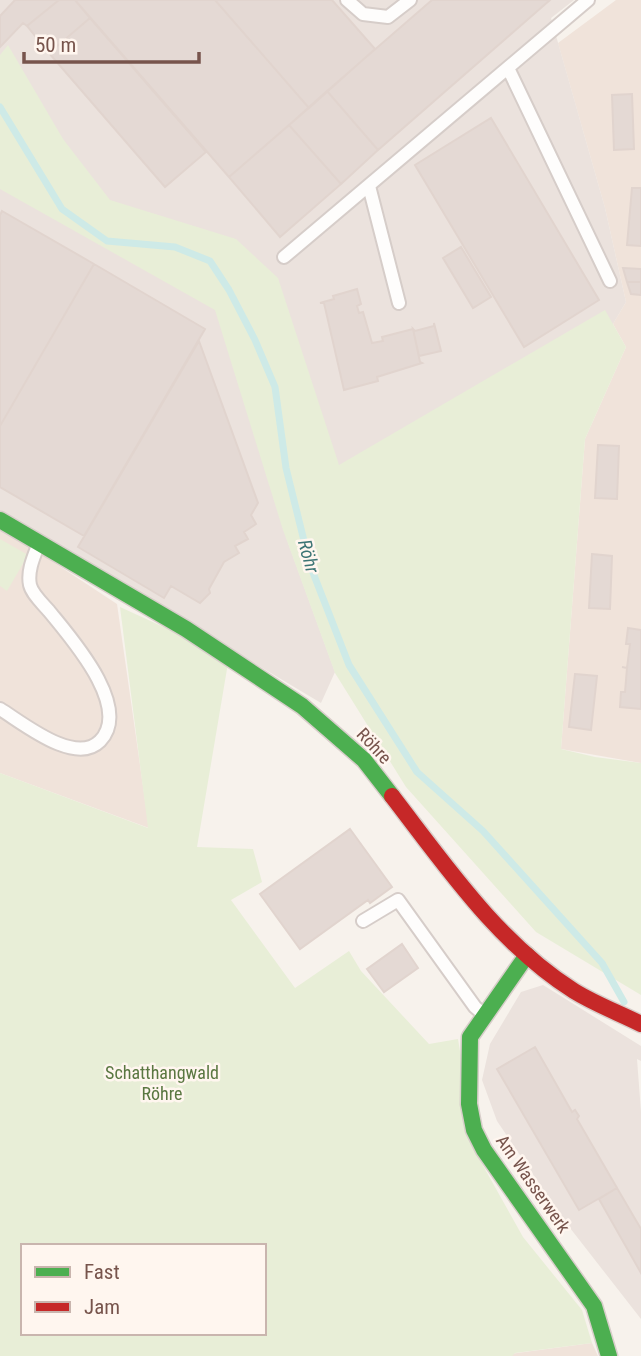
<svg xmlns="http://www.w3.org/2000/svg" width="641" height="1356" viewBox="0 0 641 1356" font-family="'Roboto Condensed',sans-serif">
<rect width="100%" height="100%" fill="#f7f2ec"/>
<path fill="#f0e3da" d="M616,0H641V763L561,749L585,439L626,347L613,324L626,302L605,208L558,43Z
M0,527L117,604L149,828L0,773Z
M592,1343L598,1356H495Z"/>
<path fill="#ebe2dd" d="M0,0H574L551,18L605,208L626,302L613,324L286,537L335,672L321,703L0,511Z
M543,985L641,1046V1061L637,1059L641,1112V1319L563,1219L497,1121L482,1080L490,1044L521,992Z"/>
<path fill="#e8eed7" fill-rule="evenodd" d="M8,45L63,139L110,200L236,239L278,278L339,465L605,310L626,347L585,439L561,749L595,757L641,763V995L536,932L406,787L335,673L283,530L215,310L0,189V55Z
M0,539L28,555L7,591L0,586Z
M120,607L229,657L197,847L253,849L262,882L231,900L295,988L349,951L361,971L429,1044L458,1039L477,1155L523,1237L582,1310L592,1343L515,1353L512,1356H0V773L148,828ZM23,1246H264V1333H23Z"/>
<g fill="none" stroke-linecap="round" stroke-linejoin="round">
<path stroke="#ceeae7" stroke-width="7" d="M0,107L62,209L107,241L175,247L210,261L229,290L255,340L275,387L286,468L310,565L349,665L417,772L483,831L602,963L624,1002"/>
</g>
<path fill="#e4d9d4" stroke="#e1d4ce" stroke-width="2" d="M15,0H59L27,26L23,23L0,47V16Z
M59,0H75L90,18L49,53L27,26Z
M75,0H215L309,108L229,177Z
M215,0H332L375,49L309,108Z
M432,0H550L378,150L327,91Z
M90,18L206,152L165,187L49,53Z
M327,91L378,150L341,184L289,125Z
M632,94L634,149L614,150L612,95Z
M491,118L599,300L524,347L415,165Z
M289,125L341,184L280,237L229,177Z
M632,188H641V246L627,245Z
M2,211L94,264L0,426V215Z
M461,247L491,297L473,308L443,258Z
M94,264L205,329L84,536L0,487V426Z
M623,268L641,269V282H627Z
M627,282H641V295L631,294Z
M357,289L361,304L357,306L359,313L363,312L372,343L383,341L382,337L413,329L420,362L422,363L377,377L378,381L344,390L324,303H320L334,299L333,296Z
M434,323L441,351L419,356L413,329L415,331L434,326Z
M199,341L258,503L251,515L256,524L244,532L248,539L235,546L239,553L224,562L209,589L210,593L200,603L171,586L164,598L78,547Z
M598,445L619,446L617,499L595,498Z
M592,554L612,556L610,609L589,608Z
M628,628L641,630V709L620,707L621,692H625L627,668L622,667L627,668L630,644H626Z
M575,674L597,676L591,730L569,727Z
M350,829L392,887L370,903L368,900L300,949L260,894Z
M402,944L418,968L384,992L367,969Z
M535,1047L572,1112L575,1110L579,1116L577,1119L617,1188L579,1210L497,1069Z
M617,1188L641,1229V1273L599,1199Z"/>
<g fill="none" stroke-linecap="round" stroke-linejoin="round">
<g stroke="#d6cdc9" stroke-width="16">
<path id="lane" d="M347,0L363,14L388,17L410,0
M508,68L610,281
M369,186L399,303
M284,257L588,0
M0,709C23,723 75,766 100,741C133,707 70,637 49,611C43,604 32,594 30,585C27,571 34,556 39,543
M363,921L398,900L475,1007L482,1013"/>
</g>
<g stroke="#d8ceca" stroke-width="19">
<path id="fast" d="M0,520L186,629L302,706L364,760L392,796
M527,955L470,1037L469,1104L474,1130L484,1150L594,1306L609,1356"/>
</g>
<g stroke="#d8ceca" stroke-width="19">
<path id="jam" d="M392,796C446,866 498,943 574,991C595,1004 619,1013 641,1024"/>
</g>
<use href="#lane" stroke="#fefdfc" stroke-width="12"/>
<use href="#fast" stroke="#4caf50" stroke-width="16"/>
<use href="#jam" stroke="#c62828" stroke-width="16"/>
</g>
<g text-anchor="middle" stroke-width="5" stroke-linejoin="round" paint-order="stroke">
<g font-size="18" fill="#77544c" stroke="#fff6ef">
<text transform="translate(374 746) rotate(47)" y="6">Röhre</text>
<text transform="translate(533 1184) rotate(55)" y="6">Am Wasserwerk</text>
</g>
<g font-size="18" fill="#5a7741" stroke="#fff6ef">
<text x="162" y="1079">Schatthangwald<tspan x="162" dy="21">Röhre</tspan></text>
</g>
<g font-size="19" font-style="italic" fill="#3c7474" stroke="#fff6ef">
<text transform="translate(309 556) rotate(74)" y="7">Röhr</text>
</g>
</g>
<rect x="21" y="1244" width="245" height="91" fill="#fff6ef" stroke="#c9b5ae" stroke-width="2"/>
<rect x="35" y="1267" width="35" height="10" fill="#4caf50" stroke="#c9b5ae" stroke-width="2"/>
<text x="84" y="1279" font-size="21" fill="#77544c">Fast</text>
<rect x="35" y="1302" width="35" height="10" fill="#c62828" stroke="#c9b5ae" stroke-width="2"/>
<text x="84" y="1314" font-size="21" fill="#77544c">Jam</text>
<path d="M24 52v10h175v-10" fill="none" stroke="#77544c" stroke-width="3.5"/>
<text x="35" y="52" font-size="21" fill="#77544c" stroke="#fff6ef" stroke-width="5" paint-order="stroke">50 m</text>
</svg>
